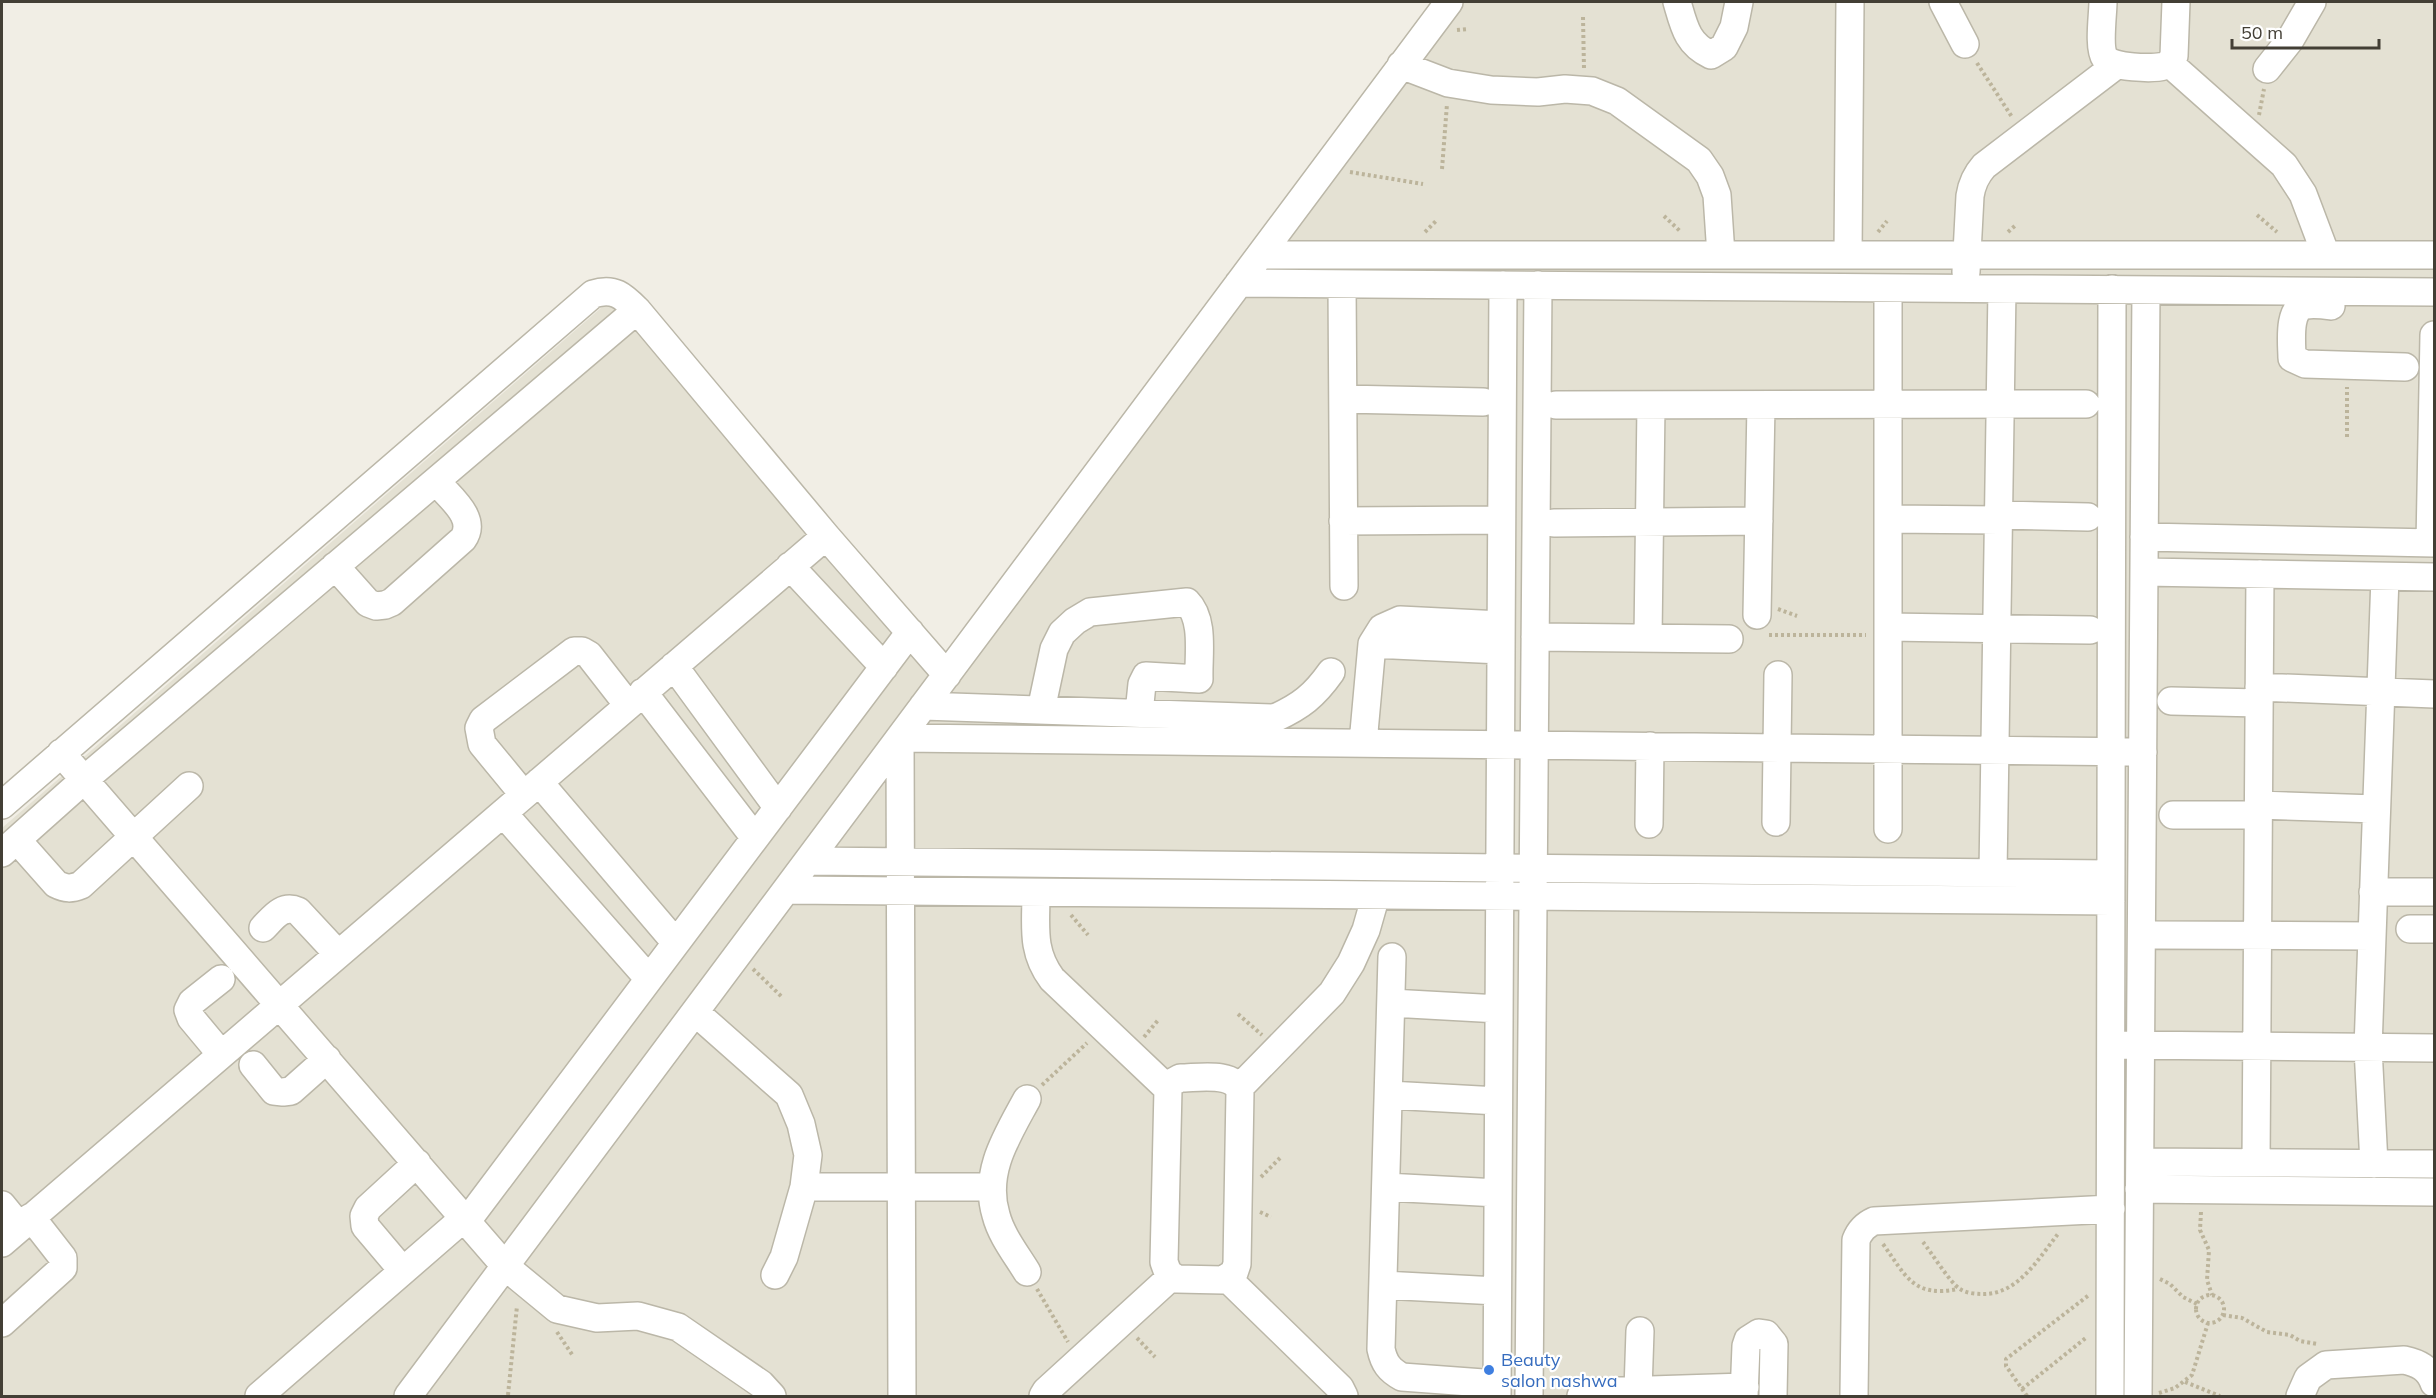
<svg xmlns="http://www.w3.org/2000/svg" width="2436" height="1398" viewBox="0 0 2436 1398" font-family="Mulish,sans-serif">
<rect width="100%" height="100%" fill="#f1eee5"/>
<path fill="#e4e1d3" d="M1434,2H2434V1396H2V828L624,288L947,666Z"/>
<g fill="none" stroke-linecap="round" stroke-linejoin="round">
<g stroke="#bbb7a8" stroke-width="30">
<path id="minor" d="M1677,2C1684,26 1687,44 1711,55L1724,47L1734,27L1739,2
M1943,2L1965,44
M2103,2C2103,14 2098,48 2105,58C2111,68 2154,69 2164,66C2170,64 2172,60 2174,56L2176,2
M2169,63L2284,165L2303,194L2326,255
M1401,65L1448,83L1491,90L1538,92L1565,89L1592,91L1617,101L1699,160L1710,176L1717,195L1721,255
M2267,69L2290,40L2312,2
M1260,255H2434
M1848,255L1850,2
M1966,272L1970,196C1972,183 1976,175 1984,166L2115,66
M1239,283L2434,292
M1342,284L1344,586
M1888,288V829
M2331,306C2324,305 2314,304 2306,305C2287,308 2292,344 2292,358L2305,364L2405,367
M1343,399L1483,402
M1556,405L2086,404
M1999,515L2088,517
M1888,519L1999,520
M1343,521L1501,520
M1554,523L1759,521
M2144,537L2434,543
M2430,543L2434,335
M335,566L368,603L376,606L385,605L392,602L463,539C478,518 449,497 436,481
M790,566L884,667
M2144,572L2434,577
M1757,615L1761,405
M1888,627L2090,630
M1535,637L1729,639
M1648,638L1651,405
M1372,644L1501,650
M674,666L778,808
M2259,687L2434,694
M643,692L755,838
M2171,701L2259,703
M923,706L1275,718C1301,706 1314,696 1331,672
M1041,710L1054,649L1062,633L1075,621L1090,612L1187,602C1205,620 1198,656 1199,679L1146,676L1142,684L1139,713
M1363,743L1372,644L1382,628L1400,620L1501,625
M61,753L506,1267L557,1309L597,1318L638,1316L678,1327L761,1384L772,1396
M539,782L676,943
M524,795L482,744L479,728L483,720L574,651H582L589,655L628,705
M2,805L593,294C614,287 623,296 637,310L826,536L947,675
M2258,805L2376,809
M503,813L649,979
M2173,815H2258
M1776,822L1778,675
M1649,824L1650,746
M17,840L56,884C66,889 71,889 81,885L189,786
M2,853L85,779L637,310
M808,861L2111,874
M1993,873L2002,289
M787,890L2111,901
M2373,892H2434
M1036,893C1036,926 1031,951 1052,979L1168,1089
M263,928C273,918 282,904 298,911L338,954
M2410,929H2434
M2155,935L2372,936
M1392,957L1381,1349C1384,1363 1389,1370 1402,1377L1497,1384
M221,979L192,1002L188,1010L191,1018L221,1054
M1391,1003L1499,1009
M695,1012L789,1095L801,1124L808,1155L804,1187L784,1257L775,1275
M2124,1045L2434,1048
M253,1065L274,1091L283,1092L291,1091L327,1059
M1180,1078C1198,1078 1233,1071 1240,1091L1237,1264L1234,1273L1223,1280L1177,1279L1168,1273L1164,1262L1168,1089L1171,1083Z
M1239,1088L1332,993L1351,963L1366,930L1376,895
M1389,1095L1498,1101
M2140,1162L2434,1164
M2256,1163L2260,574
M2374,1164L2368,1048L2385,577
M804,1187H991
M1386,1187L1498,1193
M2139,1189L2434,1192
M2,1205L20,1227
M467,1221L910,632
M2,1243L826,536
M403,1271L365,1226L364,1216L368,1208L417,1163
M1027,1272C1016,1254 1001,1235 996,1215C983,1172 1007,1136 1027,1099
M1227,1278L1340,1388L1344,1396
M1383,1285L1497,1291
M2,1323L63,1268V1258L31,1217
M1638,1390L1640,1331
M259,1396L464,1218
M408,1396L1449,2
M902,1396L900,738L2143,752
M1043,1396L1046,1391L1172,1276
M1497,1396L1503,285
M1529,1396L1538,285
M1581,1396L1588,1392L1745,1387
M1744,1396L1746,1346L1748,1340L1759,1333L1766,1334L1774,1344L1773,1396
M1854,1396L1856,1240C1860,1230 1865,1225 1874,1221L2111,1209
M2110,1396L2112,289
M2138,1396L2146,290
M2300,1396L2308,1378L2326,1365L2404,1360C2418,1363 2429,1368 2434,1383"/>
</g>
<path stroke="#bcb49b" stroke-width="4" stroke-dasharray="3 3" stroke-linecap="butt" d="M1583,17L1584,69
M1457,30L1468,29
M1977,63L2012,117
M2259,115L2264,89
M1442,169L1447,104
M1350,172L1423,184
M2257,215L2277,232
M1664,216L1681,232
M1425,232L1437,220
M1878,232L1887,221
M2008,232L2017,224
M2347,437V387
M1778,609L1797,616
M1769,635H1866
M1071,915L1088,935
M753,969L783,998
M1238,1014L1262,1035
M1144,1037L1159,1019
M1042,1085L1087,1043
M1261,1177L1280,1158
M1260,1212L1271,1217
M2201,1212L2200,1230L2209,1250L2207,1280L2212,1295
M1923,1242C1931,1252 1951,1284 1960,1289C1966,1293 1975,1294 1982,1294C2018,1295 2038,1259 2058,1234
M1883,1244C1906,1276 1913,1298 1958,1289
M2160,1279L2170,1284L2183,1297L2197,1304
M1037,1289L1068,1342
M2196 1309a14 14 0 1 1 28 0a14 14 0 1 1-28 0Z
M2223,1315L2242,1318L2267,1332L2290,1335L2300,1341L2318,1344
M557,1332L573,1356
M1137,1338L1155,1357
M2185,1382L2220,1396
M2022,1389L2087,1337
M2159,1393L2175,1388L2192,1375L2208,1323
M508,1395L517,1306
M2027,1396L2006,1366V1359L2089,1295"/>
<use href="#minor" stroke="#fff" stroke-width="27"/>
</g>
<circle fill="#3f7fe0" stroke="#fff" stroke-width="2" cx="1489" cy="1370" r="6"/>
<g text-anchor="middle" stroke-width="4.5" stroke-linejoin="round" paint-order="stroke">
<g font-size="18" fill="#366cbe" stroke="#fff" text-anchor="start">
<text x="1501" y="1366">Beauty<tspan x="1501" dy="21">salon nashwa</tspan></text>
</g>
</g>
<rect width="2436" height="1398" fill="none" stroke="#433f35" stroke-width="6"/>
<path d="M2232 39v9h147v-9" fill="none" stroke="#433f35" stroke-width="3"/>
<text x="2241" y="39" font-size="18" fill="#433f35" stroke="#ffffff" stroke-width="4.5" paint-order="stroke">50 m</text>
</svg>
